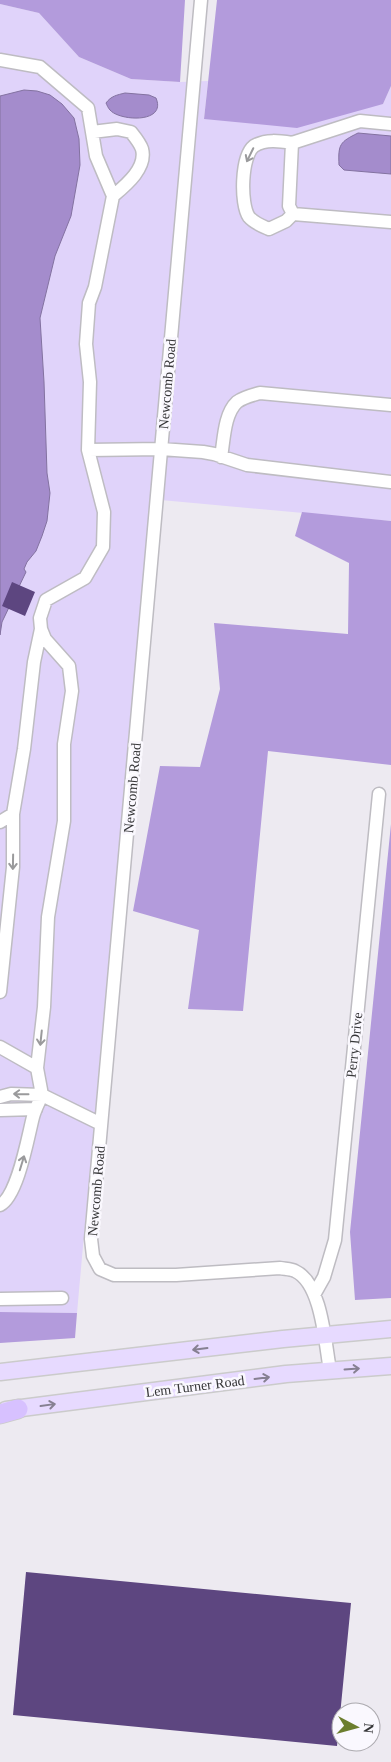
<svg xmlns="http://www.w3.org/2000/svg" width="391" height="1762" viewBox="0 0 391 1762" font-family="'Times New Roman',serif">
<rect width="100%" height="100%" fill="#edeaf1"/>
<path fill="#e0d3fa" d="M0,4L39,13L79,57L131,79L180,82L208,81L204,119L383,104L391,86V521L150,499L77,1313L0,1312Z"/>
<path fill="#b39bdc" d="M0,0H185L180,82L131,79L79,57L39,13L0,4Z
M217,0H391V86L383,104L297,128L204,119Z
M302,512L391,521V765L268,751L243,1011L188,1009L199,930L133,911L160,766L200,767L220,689L214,623L348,634L349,563L295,536Z
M391,824V1298L355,1300L350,1232Z
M0,1312L77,1313L75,1338L0,1343Z"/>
<path fill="#a48ccc" stroke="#8372a0" d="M24,90L37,91L50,95L62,104L74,118L79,139L80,165L71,216L55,256L40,318L44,382L47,473L50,493L47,521L42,536L36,551L27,562L24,569L26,572L2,622L0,635V96Z
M125,93L149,95L156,98C167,124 119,121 110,110C108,108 107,105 106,103C111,96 117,95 125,93Z
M358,133L391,136V174L344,170L339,165C338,144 340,142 358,133Z"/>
<path fill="#5d4680" d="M12,582L35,592L25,616L2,606Z
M26,1572L351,1603L337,1746L13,1715Z"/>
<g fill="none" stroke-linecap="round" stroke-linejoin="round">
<g stroke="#bebcc2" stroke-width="15">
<path id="minor" d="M201,0L91,1239L93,1256L100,1269L114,1275H176L280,1268C285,1269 291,1269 295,1271C322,1283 325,1344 330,1370
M0,60L40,67L88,108L96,156L113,196L95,287L89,303L86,344L90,382L88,450L104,512L103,547L85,578L46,600L40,618L41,629L45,639L69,666L72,691L64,744V821L48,917L44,1007L37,1068
M391,124L360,121L292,143L289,206L293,214L391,222
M92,132L117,129L131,132C135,137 140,143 142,149C147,168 126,185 113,196
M292,143C279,141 266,139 254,146C241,156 240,204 249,217C254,223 262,226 269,229L286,221L293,214
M88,450L161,449L203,452L214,454L247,465L391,482
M221,457C224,440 224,414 237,402C244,397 253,395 260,393L391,405
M0,822L13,814L24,749L34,662L41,629
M0,992L13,867V814
M0,1047L37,1068L42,1095L101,1124
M0,1097L11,1094L42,1095C39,1102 35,1109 33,1117C28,1136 18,1196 0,1205
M0,1110L36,1109
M315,1293L324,1277L335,1240L379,794
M0,1299L62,1298"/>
</g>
<g stroke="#cbcbcb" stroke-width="19">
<path id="major" d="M0,1372L283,1339L391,1329
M6,1410L286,1374L391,1366"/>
</g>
<g stroke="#cbcbcb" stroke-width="21">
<path id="highway" d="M0,1414L18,1409"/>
</g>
<use href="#minor" stroke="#fff" stroke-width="12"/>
<use href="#major" stroke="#e7daff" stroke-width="16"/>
<use href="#highway" stroke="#d7c1ff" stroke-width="19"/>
</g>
<defs><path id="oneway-shaft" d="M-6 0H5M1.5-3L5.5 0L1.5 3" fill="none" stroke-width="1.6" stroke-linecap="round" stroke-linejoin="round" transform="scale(1.25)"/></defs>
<g stroke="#9a9a9c">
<use href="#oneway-shaft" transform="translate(250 155) rotate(116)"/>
<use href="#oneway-shaft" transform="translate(13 862) rotate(91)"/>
<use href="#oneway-shaft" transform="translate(41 1038) rotate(96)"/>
<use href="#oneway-shaft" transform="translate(21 1094) rotate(-179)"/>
<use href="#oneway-shaft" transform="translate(22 1163) rotate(-73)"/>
</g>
<g stroke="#868092">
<use href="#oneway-shaft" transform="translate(200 1349) rotate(173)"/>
<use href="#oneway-shaft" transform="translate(352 1369) rotate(-4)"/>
<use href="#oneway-shaft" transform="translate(262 1378) rotate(-7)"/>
<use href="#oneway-shaft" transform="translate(48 1405) rotate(-8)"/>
</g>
<g text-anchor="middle" stroke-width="5" stroke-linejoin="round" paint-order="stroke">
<g font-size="14" fill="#363638" stroke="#faf8fe">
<text transform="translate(167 384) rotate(-85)" y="5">Newcomb Road</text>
<text transform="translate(132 788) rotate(-85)" y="5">Newcomb Road</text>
<text transform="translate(354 1045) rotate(-84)" y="5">Perry Drive</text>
<text transform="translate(96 1191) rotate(-85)" y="5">Newcomb Road</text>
<text transform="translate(195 1386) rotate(-7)" y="5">Lem Turner Road</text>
</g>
</g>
<g transform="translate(356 1727) rotate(96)"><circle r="24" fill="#faf8fe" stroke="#acaaaf"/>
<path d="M0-4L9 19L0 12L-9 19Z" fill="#6c7e2e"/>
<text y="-8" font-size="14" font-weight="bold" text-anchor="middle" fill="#363638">N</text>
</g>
</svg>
